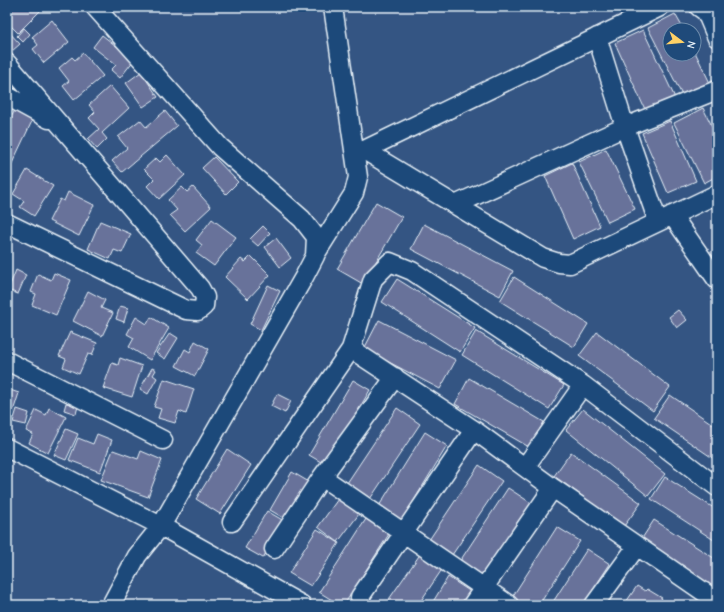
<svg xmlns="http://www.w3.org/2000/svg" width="724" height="612" viewBox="0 0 724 612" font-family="'Comic Neue',sans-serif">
<rect width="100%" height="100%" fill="#345583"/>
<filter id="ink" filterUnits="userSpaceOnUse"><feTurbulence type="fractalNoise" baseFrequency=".025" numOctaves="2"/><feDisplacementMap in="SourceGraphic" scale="8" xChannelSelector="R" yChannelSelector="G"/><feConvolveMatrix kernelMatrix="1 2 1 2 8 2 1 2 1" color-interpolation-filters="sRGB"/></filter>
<g filter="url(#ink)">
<path fill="#68729a" stroke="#e8f1f8" d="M7,7H40L42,9L18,33L7,22V14L11,11Z
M675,14L684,30H670V54H694V50L711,85L684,99L648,28Z
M52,20L69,42L44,63L33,49L38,45L32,37Z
M24,28L30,34L23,42L17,36Z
M7,30L20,44L12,51L7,45Z
M643,30L677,102L648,116L615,43Z
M102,35L134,60L120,78L111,70L116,65L93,47Z
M83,53L103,76L74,100L63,86L69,81L59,68L72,57L75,60Z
M141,72L158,97L143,107L126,83Z
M110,86L129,108L102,133L107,139L97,149L88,139L99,129L89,118L95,112L89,105Z
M703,108L717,136V176L704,183L674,123Z
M15,110L33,119L7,174V123H8Z
M165,111L177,126L122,172L112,161L127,148L118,137L140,120L146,127Z
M670,121L696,181L668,193L642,133Z
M606,149L635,209L608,222L579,162Z
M167,155L185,175L159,199L147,186L154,179L144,169L156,158L160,162Z
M214,157L238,182L226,194L202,168Z
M572,163L600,226L573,239L545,176Z
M27,170L53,186L34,216L20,207L24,201L13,194Z
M182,187L187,192L193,187L211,207L185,231L170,215L177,210L168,200Z
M68,192L94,205L79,236L49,221L60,199L64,201Z
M376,202L402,217L363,284L337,269Z
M212,219L236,237L214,266L196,253L202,245L196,240Z
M100,221L131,234L122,253L114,250L110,259L88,249Z
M424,224L513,271L500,296L411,249Z
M263,226L270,233L258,246L250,239Z
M276,238L291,258L280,267L265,247Z
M251,256L270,275L248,299L225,277L241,259L245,262Z
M16,270L26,275L18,294L8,290Z
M54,273L71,280L56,315L32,305L36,294L31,292L38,274L51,280Z
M514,277L588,324L574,347L500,301Z
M397,279L475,328L460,352L382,302Z
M268,285L280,291L261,330L250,324Z
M88,291L105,300L101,308L113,313L102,336L73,321Z
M120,306L128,308L124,322L116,319Z
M678,310L687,320L677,328L669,317Z
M136,317L147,324L151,317L169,328L150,360L129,347L134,338L127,334Z
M379,320L456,360L440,389L364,349Z
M476,331L564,385L549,409L462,355Z
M70,332L97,343L92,355L88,354L79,374L63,367L66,359L59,356Z
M597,332L670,387L653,411L579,356Z
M170,333L178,338L165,359L156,353Z
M195,341L209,349L195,376L176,366L185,349L190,352Z
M120,358L142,366L132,397L103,388L112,363L118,365Z
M152,368L156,370L153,375L157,378L148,394L140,389Z
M469,378L544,422L529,447L455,404Z
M164,379L194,389L186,414L179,411L175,423L158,418L161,409L154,407Z
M353,380L370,390L326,465L309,455Z
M7,389L19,393L7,430Z
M277,394L291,401L285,413L271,406Z
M670,395L717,427V461L654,418Z
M66,403L78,406L76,414L64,410Z
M49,408L66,417L48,453L29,443L33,434L26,431L36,410L46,415Z
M397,408L420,424L370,499L347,483Z
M17,409L29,413L26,425L13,422Z
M583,409L665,474L648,496L566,430Z
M66,429L78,434L66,460L54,455Z
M425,432L447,446L402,520L379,506Z
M97,434L112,440L100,472L69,460L78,438L93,444Z
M227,449L251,465L220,514L196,499Z
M113,450L138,459L141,451L162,460L148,497L101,480Z
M571,452L641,503L624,526L554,476Z
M479,465L502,481L452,555L429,540Z
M292,472L309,482L287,520L270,510Z
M665,477L717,510V542L651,499Z
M508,488L531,503L483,577L460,561Z
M338,499L359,514L338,542L318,527Z
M267,511L284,521L263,558L245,548Z
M366,519L389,534L344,605H340L319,592Z
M654,520L717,560V581L712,590L639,543Z
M557,527L580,541L539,605H513L509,602Z
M317,529L339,543L311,586L289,573Z
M587,549L610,564L583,605H551Z
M421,553L443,568L418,605H385Z
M448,577L471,592L463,605H431Z
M637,586L645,591L647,589L662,598L658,605H624Z"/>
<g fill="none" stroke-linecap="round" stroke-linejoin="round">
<g stroke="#e8f1f8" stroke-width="21">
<path id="minor" d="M95,7L220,147L302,219L316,237L315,256L304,277L161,526L137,556L111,605
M699,7L706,12L717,38
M597,37L625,127L717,90
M7,63L200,288L205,297L204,306L198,311L186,310L7,223
M7,96L49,119
M364,150L543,258L559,263L570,264L717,194
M356,154L660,7
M455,205L625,127L658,222
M672,215L717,280
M315,255L354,193L358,177L333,7
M351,349L373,279L390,262L412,271L583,385L717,487
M7,361L163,440
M7,448L161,526L302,605
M525,467L583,385
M322,477L509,605
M232,522L351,349L474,430L553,488L717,601
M274,549L322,477L395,377
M360,597L474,430
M472,605L553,488
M594,605L637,546"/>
</g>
<use href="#minor" stroke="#1f4a7a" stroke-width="18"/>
</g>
</g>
<rect width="724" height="612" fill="none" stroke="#1f4a7a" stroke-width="24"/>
<rect x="12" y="12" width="700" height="588" fill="none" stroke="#e8f1f8" stroke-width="1.5" filter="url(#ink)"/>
<g transform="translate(682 42) rotate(106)"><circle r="19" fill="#1f4a7a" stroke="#6f8dac"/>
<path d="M0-3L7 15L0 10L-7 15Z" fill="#ffd166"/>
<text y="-6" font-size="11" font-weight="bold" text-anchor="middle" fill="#e8f1f8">N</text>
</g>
</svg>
